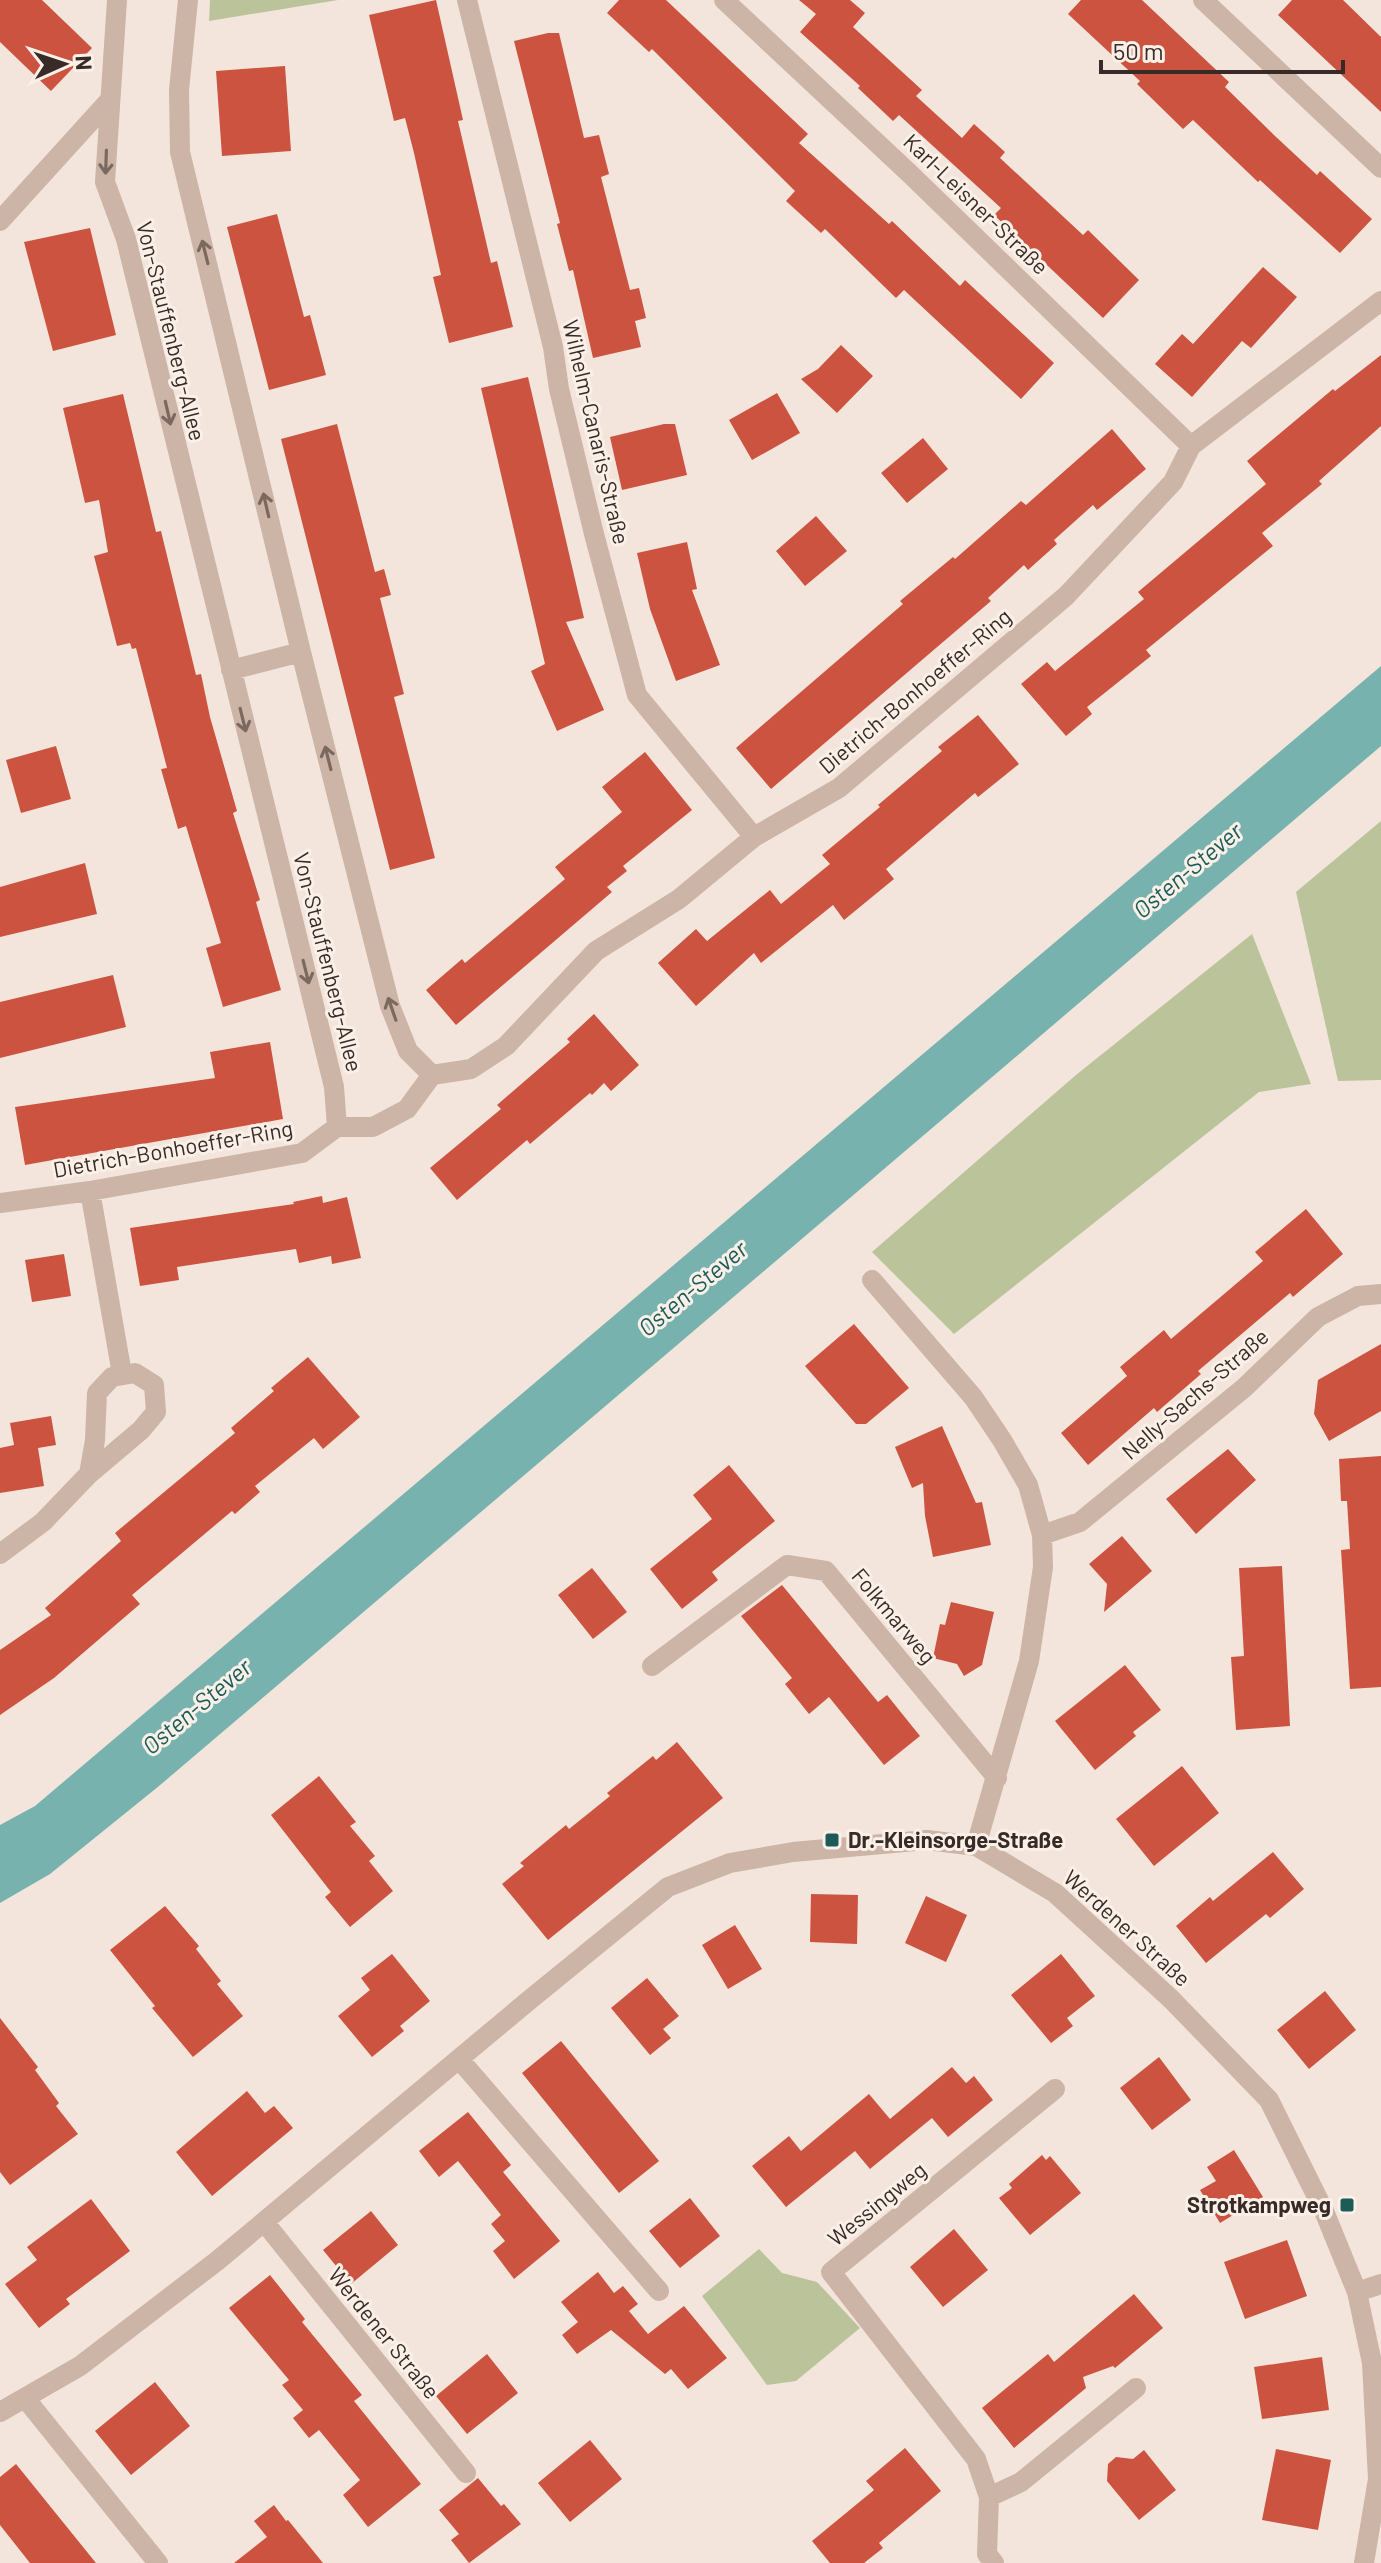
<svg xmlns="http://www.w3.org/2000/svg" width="1381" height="2563" viewBox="0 0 1381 2563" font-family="Barlow,sans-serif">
<rect width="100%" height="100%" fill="#f3e5db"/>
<path fill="#bac39a" d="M210,0H338L209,21Z
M1381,821V1080L1338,1081L1296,892Z
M1252,934L1311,1084L1259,1092L954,1334L872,1252L1076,1075Z
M759,2249L782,2273L817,2282L860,2328L796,2381L767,2385L702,2296Z"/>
<path fill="#78b2ae" d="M1381,666V746L159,1786L50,1874L0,1903V1825L35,1806Z"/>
<path fill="#cc5340" d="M0,0H42L92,48L51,91L0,42Z
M436,0L463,120L458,121L491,263L497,261L513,327L449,343L433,277L441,275L414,153L405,118L394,121L369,15Z
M619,0H666L808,134L799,143L889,224L892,221L960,286L965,280L1054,363L1021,399L904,290L896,298L825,229L821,233L786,201L795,191L652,49L649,52L607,13Z
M799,0H850L865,13L853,27L922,90L916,96L962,138L974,124L1005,152L1000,158L1083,235L1088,230L1139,280L1103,318L994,215L1001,208L899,115L893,121L858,88L860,86L800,32L816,14Z
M1081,0H1142L1229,82L1225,87L1275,136L1317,175L1320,171L1372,219L1340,253L1260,180L1258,182L1193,120L1183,129L1137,84L1140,81L1068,14Z
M1292,0H1343L1381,37V112L1278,15Z
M548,33H559L584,138L599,135L609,174L601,177L630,290L639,288L646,318L635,321L641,347L593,358L573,270L569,271L557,224L560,223L514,41Z
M285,66L291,151L222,156L216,71Z
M277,214L304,317L310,315L326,375L269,390L227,227Z
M90,228L116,335L53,351L24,242Z
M1263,267L1297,297L1251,348L1242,341L1192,397L1155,364L1182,334L1193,344Z
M841,345L873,376L837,413L801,379L818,369Z
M1381,355V426L1319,481L1322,484L1262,533L1273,546L1146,650L1151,656L1087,707L1092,714L1066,736L1021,684L1047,662L1055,671L1144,599L1138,592L1266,484L1247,461L1333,389L1335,391Z
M528,377L584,618L566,622L604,710L557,731L531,671L545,664L481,388Z
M777,393L800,433L752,460L729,420Z
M123,394L156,532L161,531L196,675L201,674L210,717L237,811L233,813L260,900L256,902L281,990L223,1007L206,948L221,943L186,826L178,829L161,769L167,768L136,648L132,649L130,643L117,646L94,556L108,552L99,500L85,503L63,408Z
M337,424L375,572L384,569L391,595L380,598L404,694L394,697L435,858L390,870L281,439Z
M664,424H675L687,475L622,490L610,437Z
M1112,429L1146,469L1097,510L1093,505L1054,540L1057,544L1028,570L1024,565L988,598L991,601L771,789L736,748L903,604L900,601L953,557L955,559L1021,501L1026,505Z
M923,438L948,469L907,503L881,473Z
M816,516L847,551L805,586L776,551Z
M687,542L697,589L692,590L720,665L676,681L650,609L637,553Z
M978,715L1019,764L978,797L975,793L886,869L894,879L844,920L833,905L761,963L754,953L696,1006L658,963L696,929L707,941L770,890L781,904L830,864L822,855L880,807L878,805L942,751L938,747Z
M56,746L71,799L21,813L6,760Z
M645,752L692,810L623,866L627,871L607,887L612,892L456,1025L426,990L462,959L465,963L565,879L555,867L622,812L602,787Z
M85,863L97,914L0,937V887Z
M113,975L126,1027L0,1058V1002Z
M594,1014L639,1065L611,1091L604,1083L592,1095L590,1093L530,1144L527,1140L457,1200L430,1168L501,1109L497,1105L570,1042L567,1039Z
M270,1042L283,1119L25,1165L15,1107L215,1078L210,1052Z
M322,1196L323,1203L347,1197L361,1258L332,1264L331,1256L299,1263L296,1249L177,1267L179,1280L140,1286L130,1228L294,1204L293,1202Z
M1306,1209L1343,1254L1293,1297L1290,1293L1198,1371L1201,1374L1157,1412L1154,1408L1088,1465L1061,1433L1127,1376L1120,1367L1164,1330L1171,1339L1263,1261L1255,1252Z
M64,1254L71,1296L32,1302L25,1260Z
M854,1324L909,1388L866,1424H856L805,1366Z
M1381,1344V1411L1329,1441L1314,1414L1318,1380Z
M308,1357L360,1417L323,1449L314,1438L255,1486L260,1492L235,1514L232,1511L132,1595L140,1604L54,1678L0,1715V1650L51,1615L45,1608L121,1541L115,1533L235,1433L231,1428L274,1391L271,1388Z
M51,1416L56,1445L38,1448L44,1486L0,1493V1448L14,1445L10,1423Z
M942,1426L976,1503L982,1502L991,1545L933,1557L925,1516L923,1483L912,1488L895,1447Z
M1228,1449L1256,1480L1196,1534L1166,1499Z
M1381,1456V1687L1350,1689L1341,1550L1350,1549L1347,1501H1341L1339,1459Z
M729,1465L775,1521L712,1572L718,1580L682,1609L650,1569L712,1519L693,1495Z
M1122,1536L1152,1571L1104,1612L1107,1584L1089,1564Z
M1282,1566L1290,1726L1236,1730L1231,1657L1244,1656L1239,1568Z
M592,1568L627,1612L593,1639L558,1595Z
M782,1585L878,1702L887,1695L920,1736L884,1765L829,1697L809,1714L785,1684L792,1678L741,1616Z
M951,1602L994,1612L982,1665L964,1676L957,1664L933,1658L940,1624L945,1625Z
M1125,1665L1161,1710L1133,1732L1136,1736L1095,1770L1055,1721Z
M677,1742L723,1798L548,1940L502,1884L524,1866L520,1863L566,1825L569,1829L589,1813L610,1796L607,1793L653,1756L656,1760Z
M1182,1766L1219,1813L1154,1866L1116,1819Z
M319,1776L356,1822L350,1826L375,1856L369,1861L393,1891L350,1927L325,1897L331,1892L271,1815Z
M1273,1852L1304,1889L1270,1918L1266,1914L1206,1963L1176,1926L1210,1897L1213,1901Z
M811,1894L858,1895L857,1944L810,1942Z
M926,1896L967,1915L946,1962L905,1943Z
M165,1906L199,1946L196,1949L221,1981L217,1984L243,2016L193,2057L152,2008L155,2006L110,1950Z
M735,1925L762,1969L728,1989L702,1945Z
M392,1954L430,2001L400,2026L404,2031L372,2057L338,2016L370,1990L361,1978Z
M1061,1954L1095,1996L1067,2018L1073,2026L1051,2043L1011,1995Z
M647,1978L679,2016L663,2029L671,2038L650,2055L611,2008Z
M1325,1991L1356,2030L1309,2069L1277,2030Z
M0,2018L38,2067L35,2070L59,2103L56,2106L78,2134L10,2185L0,2172Z
M561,2041L659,2161L619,2193L522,2073Z
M1159,2057L1191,2100L1152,2130L1120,2088Z
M952,2067L966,2083L974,2076L993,2100L948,2137L932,2118L870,2169L855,2151L786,2207L752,2166L789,2136L801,2151L869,2094L890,2119Z
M247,2091L265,2113L274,2106L293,2128L212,2196L176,2152Z
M468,2112L511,2165L503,2172L560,2241L514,2279L493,2251L505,2241L491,2224L501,2215L458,2161L439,2177L419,2151Z
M1234,2150L1263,2197L1220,2223L1200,2190L1216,2181L1207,2167Z
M1042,2155L1046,2160L1050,2156L1081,2193L1030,2235L999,2198L1012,2188L1009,2184Z
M690,2198L720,2236L680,2268L649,2231Z
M91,2199L130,2251L66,2299L70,2304L39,2328L5,2284L37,2260L27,2247Z
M371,2211L398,2245L351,2284L323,2250Z
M954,2229L988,2270L943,2307L910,2267Z
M1287,2240L1307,2296L1245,2319L1224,2262Z
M598,2272L614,2293L623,2286L638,2304L629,2311L648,2334L684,2306L727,2358L688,2389L671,2369L665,2374L611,2330L577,2354L562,2335L578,2322L561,2302Z
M270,2275L305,2319L302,2322L362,2395L354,2401L421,2484L368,2527L343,2495L360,2480L319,2430L309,2438L293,2418L303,2410L282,2385L289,2380L229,2308Z
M1134,2294L1163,2328L1115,2368L1113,2366L1083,2377L1086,2388L1014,2448L982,2408L1048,2354L1054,2362Z
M487,2354L518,2393L467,2434L436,2396Z
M1322,2357L1329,2410L1262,2419L1254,2367Z
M155,2382L190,2426L131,2475L95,2431Z
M590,2440L622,2479L570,2522L538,2483Z
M905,2448L941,2491L879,2543L883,2548L864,2563H830L812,2541L874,2490L866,2481Z
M1276,2449L1331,2460L1318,2530L1262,2520Z
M1144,2450L1176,2490L1139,2520L1107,2481L1108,2464L1116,2457L1133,2459Z
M16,2464L96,2563H30L0,2525V2477Z
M478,2478L501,2506L504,2504L521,2524L469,2563L451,2540L459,2534L439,2510Z
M274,2505L286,2521L288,2520L323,2563H234L267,2537L254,2521Z"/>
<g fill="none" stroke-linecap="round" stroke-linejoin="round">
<path stroke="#ccb4a6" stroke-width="20" d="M117,0L105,182L126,239L334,1087L337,1127
M188,0L179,90L180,152L301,652L390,1006L408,1051L432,1075
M467,0L553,347L559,389L594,534L637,695L754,837
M724,0L908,172L1191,446
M1203,0L1381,168
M0,221L108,102
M231,670L301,652
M90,1191L122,1374
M0,1203L90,1191L302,1153L337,1127H373L407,1109L432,1075L471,1069L506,1046L596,951L679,899L754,837L839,788L1066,596L1173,482L1191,446L1381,301
M872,1280L973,1397L1002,1440L1028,1485L1042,1535L1043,1567L1029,1661L976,1846
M1042,1535L1080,1522L1244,1388L1318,1317L1358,1296L1381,1294
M0,1554L43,1522L89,1474L141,1430L156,1412L154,1385L135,1373L112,1377L97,1393L95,1440L89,1474
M652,1666L787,1565L826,1571L997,1778
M459,2059L659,2291
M265,2223L466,2473
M1357,2292L1381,2284
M25,2398L158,2563
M0,2412L80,2366L217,2261L527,2002L668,1887L730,1863L793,1852L927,1840L976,1846L1055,1893L1171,1999L1269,2100L1324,2211L1357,2292L1372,2363L1378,2479L1364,2563
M989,2497L1021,2482L1136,2388
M994,2563L987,2554L989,2497L976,2459L831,2272L1055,2089"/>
</g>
<defs><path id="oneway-shaft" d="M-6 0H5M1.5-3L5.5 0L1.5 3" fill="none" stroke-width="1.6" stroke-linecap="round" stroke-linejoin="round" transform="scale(2)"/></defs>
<g stroke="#7b6960">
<use href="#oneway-shaft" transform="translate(106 162) rotate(92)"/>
<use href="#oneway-shaft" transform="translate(205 252) rotate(-104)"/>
<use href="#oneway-shaft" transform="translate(168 413) rotate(77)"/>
<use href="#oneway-shaft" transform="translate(266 505) rotate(-103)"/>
<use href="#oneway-shaft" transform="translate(243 720) rotate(76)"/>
<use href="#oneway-shaft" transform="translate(328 758) rotate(-104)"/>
<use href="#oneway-shaft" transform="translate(306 972) rotate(76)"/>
<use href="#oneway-shaft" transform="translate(392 1009) rotate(-109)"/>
</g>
<g fill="#1b5c59" stroke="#fbf0e8" stroke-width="3">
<rect x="824" y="1832" width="16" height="16" rx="4"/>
<rect x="1339" y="2197" width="16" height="16" rx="4"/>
</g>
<g text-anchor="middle" stroke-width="6" stroke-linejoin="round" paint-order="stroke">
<g font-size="22" fill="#382b27" stroke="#fbf0e8">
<text transform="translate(976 204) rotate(44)" y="8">Karl-Leisner-Straße</text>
<text transform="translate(171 331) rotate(76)" y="8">Von-Stauffenberg-Allee</text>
<text transform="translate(596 432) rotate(77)" y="8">Wilhelm-Canaris-Straße</text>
<text transform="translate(915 691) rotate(-40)" y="8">Dietrich-Bonhoeffer-Ring</text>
<text transform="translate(328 962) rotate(76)" y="8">Von-Stauffenberg-Allee</text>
<text transform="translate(173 1149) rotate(-10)" y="8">Dietrich-Bonhoeffer-Ring</text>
<text transform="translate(1195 1394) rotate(-41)" y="8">Nelly-Sachs-Straße</text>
<text transform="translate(894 1616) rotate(50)" y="8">Folkmarweg</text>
<text transform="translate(1127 1928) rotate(42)" y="8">Werdener Straße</text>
<text transform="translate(877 2204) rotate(-39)" y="8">Wessingweg</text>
<text transform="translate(384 2333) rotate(51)" y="8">Werdener Straße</text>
</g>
<g font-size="22" font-weight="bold" fill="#382b27" stroke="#fbf0e8" text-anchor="start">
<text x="848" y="1848">Dr.-Kleinsorge-Straße</text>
<text x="1331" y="2213" text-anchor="end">Strotkampweg</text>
</g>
<g font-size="24" font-style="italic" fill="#1b5c59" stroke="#fbf0e8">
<text transform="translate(1188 871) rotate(-40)" y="8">Osten-Stever</text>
<text transform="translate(693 1289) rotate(-40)" y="8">Osten-Stever</text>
<text transform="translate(197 1707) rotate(-40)" y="8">Osten-Stever</text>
</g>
</g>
<g transform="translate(64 64) rotate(87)" stroke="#fbf0e8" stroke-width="6" paint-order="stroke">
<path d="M0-6L14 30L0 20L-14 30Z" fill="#382b27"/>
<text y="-12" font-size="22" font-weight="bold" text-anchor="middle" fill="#382b27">N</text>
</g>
<path d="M1101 60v12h242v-12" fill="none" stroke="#382b27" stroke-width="4"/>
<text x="1113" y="60" font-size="24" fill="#382b27" stroke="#fbf0e8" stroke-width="6" paint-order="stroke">50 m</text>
</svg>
